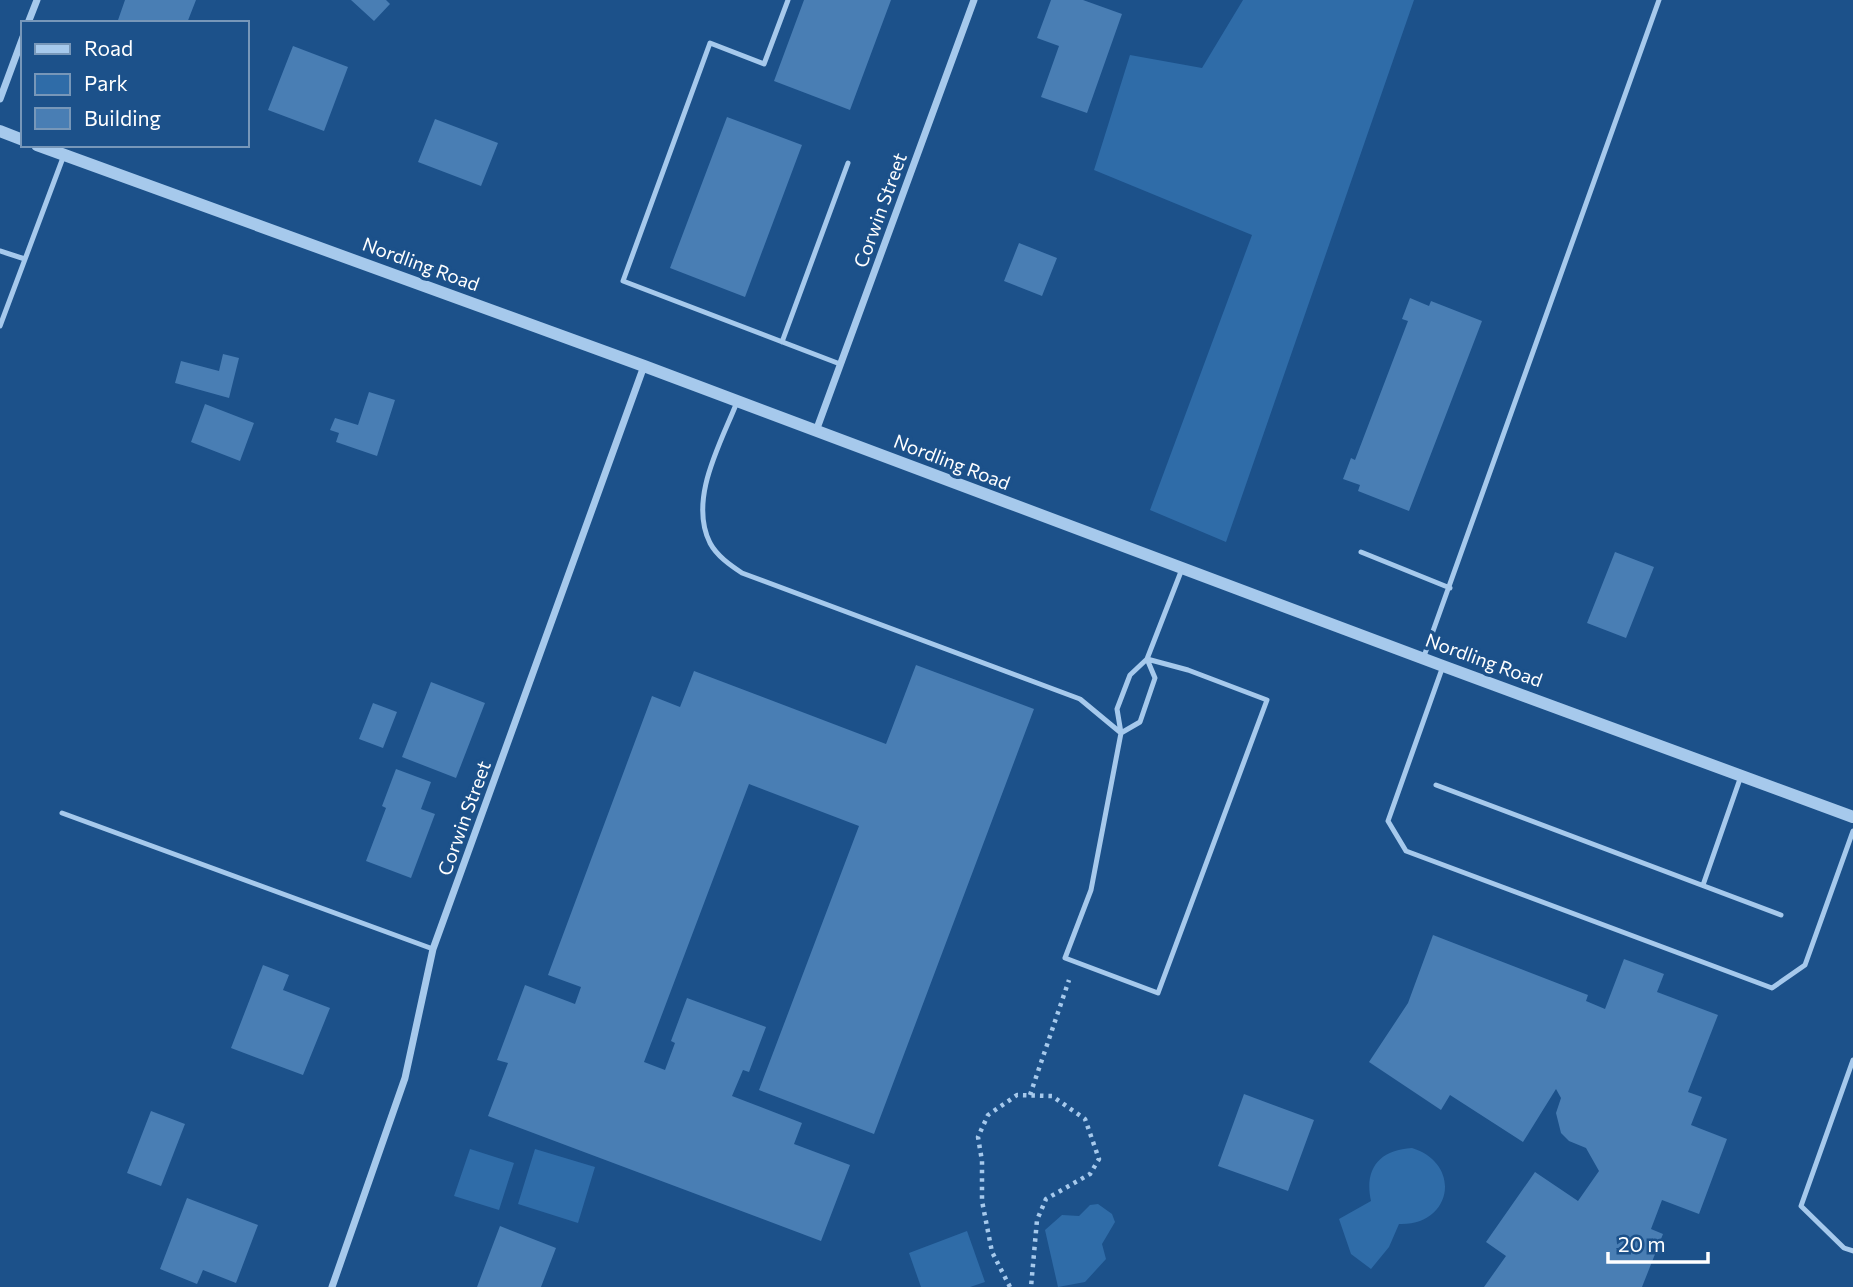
<svg xmlns="http://www.w3.org/2000/svg" width="1853" height="1287" viewBox="0 0 1853 1287" font-family="Commissioner,sans-serif">
<rect width="100%" height="100%" fill="#1c518a"/>
<path fill="#2f6ca8" d="M1243,0H1414L1226,542L1150,510L1252,235L1094,170L1130,55L1202,68Z
M1412,1148C1463,1164 1452,1226 1399,1224L1389,1247L1371,1269L1351,1254L1339,1219L1371,1201C1364,1169 1379,1150 1412,1148Z
M470,1149L514,1163L499,1210L454,1196Z
M535,1149L595,1167L578,1223L518,1204Z
M1098,1204L1112,1214L1115,1222L1102,1244L1106,1259L1085,1282L1058,1287L1045,1230L1062,1215L1079,1216L1090,1205Z
M967,1231L985,1282L970,1287H921L909,1253Z"/>
<path fill="#497eb4" d="M125,0H196L187,23H117Z
M351,0H386L390,4L374,21Z
M804,0H891L850,110L774,81Z
M1051,0H1083L1122,14L1087,113L1041,97L1059,46L1037,38Z
M293,46L348,67L324,131L268,110Z
M727,117L802,145L745,297L670,268Z
M435,119L498,143L481,186L418,162Z
M1019,243L1057,258L1042,296L1004,281Z
M1410,298L1429,306L1431,301L1482,321L1409,511L1358,491L1360,485L1343,479L1351,458L1355,460L1408,321L1402,319Z
M223,354L239,358L229,398L175,383L181,361L219,371Z
M369,392L395,400L377,456L336,442L339,433L330,430L335,418L358,425Z
M205,404L254,423L240,461L191,442Z
M1615,552L1654,567L1626,638L1587,623Z
M916,665L1034,709L874,1134L759,1090L859,826L749,784L644,1062L665,1070L675,1043L671,1041L687,998L766,1027L749,1072L743,1070L732,1096L802,1123L794,1144L850,1165L821,1241L488,1116L508,1063L497,1060L525,985L575,1004L581,987L548,975L652,696L680,707L694,671L886,744Z
M431,682L485,703L456,778L402,757Z
M373,703L397,712L383,748L359,739Z
M396,769L431,782L421,809L435,814L411,878L366,861L386,808L382,806Z
M1433,935L1588,995L1586,1001L1605,1009L1624,959L1664,974L1657,992L1718,1015L1688,1092L1702,1097L1691,1125L1727,1139L1699,1214L1662,1200L1651,1229L1663,1234L1642,1287H1484L1506,1256L1486,1242L1535,1172L1578,1201L1599,1171L1586,1148L1569,1141L1561,1133L1556,1113L1561,1098L1556,1089L1523,1142L1450,1095L1441,1110L1369,1062L1408,1003Z
M263,965L289,975L283,990L330,1008L303,1075L231,1048Z
M1244,1094L1314,1120L1288,1191L1218,1166Z
M151,1111L185,1124L161,1186L127,1173Z
M187,1198L258,1225L236,1283L203,1270L197,1284L160,1269Z
M500,1226L556,1248L541,1287H477Z"/>
<g fill="none" stroke-linecap="round" stroke-linejoin="round">
<path stroke="#a6c9ec" stroke-width="4.5" stroke-dasharray="3.5 5" stroke-linecap="butt" d="M1030,1095L1069,980
M1010,1287L992,1252L982,1201V1161L978,1137L988,1115L1017,1095L1052,1096L1085,1119L1099,1159L1090,1174L1046,1199L1037,1220L1031,1287"/>
<path stroke="#a6c9ec" stroke-width="5" d="M788,0L764,64L710,43L623,281L840,364
M0,251L25,259
M0,326L64,155
M782,342L848,163
M737,402C721,443 688,499 710,543C717,556 730,565 742,573L1080,699L1121,733L1091,890L1065,958L1158,993L1267,700L1188,670L1147,659
M1361,552L1450,588
M1147,659L1155,678L1140,722L1121,733L1117,709L1130,675L1147,659L1182,569
M1423,659L1659,0
M1443,666L1388,821L1406,851L1772,988L1805,965L1853,831
M1436,785L1781,915
M62,813L433,949
M1703,885L1741,776
M1853,1060L1801,1206L1844,1248L1853,1251"/>
<path stroke="#a6c9ec" stroke-width="7" d="M28,23L37,0
M0,99L23,37
M816,431L974,0
M332,1287L405,1078L433,949L644,366"/>
<path stroke="#a6c9ec" stroke-width="12" d="M0,131L23,140
M37,145L644,366L1443,666L1853,817"/>
</g>
<g text-anchor="middle" stroke-width="7" stroke-linejoin="round" paint-order="stroke">
<g font-size="19" fill="#fff" stroke="#1c518a">
<text transform="translate(880 210) rotate(-70)" y="7">Corwin Street</text>
<text transform="translate(421 264) rotate(20)" y="7">Nordling Road</text>
<text transform="translate(952 462) rotate(21)" y="7">Nordling Road</text>
<text transform="translate(1484 660) rotate(20)" y="7">Nordling Road</text>
<text transform="translate(464 818) rotate(-70)" y="7">Corwin Street</text>
</g>
</g>
<rect x="21" y="21" width="228" height="126" fill="#1c518a" stroke="#7797b9" stroke-width="2"/>
<rect x="35" y="44" width="35" height="10" fill="#a6c9ec" stroke="#7797b9" stroke-width="2"/>
<text x="84" y="56" font-size="21" fill="#ffffff">Road</text>
<rect x="35" y="74" width="35" height="21" fill="#2f6ca8" stroke="#7797b9" stroke-width="2"/>
<text x="84" y="91" font-size="21" fill="#ffffff">Park</text>
<rect x="35" y="108" width="35" height="21" fill="#497eb4" stroke="#7797b9" stroke-width="2"/>
<text x="84" y="126" font-size="21" fill="#ffffff">Building</text>
<path d="M1608 1252v10h100v-10" fill="none" stroke="#ffffff" stroke-width="3.5"/>
<text x="1618" y="1252" font-size="21" fill="#ffffff" stroke="#1c518a" stroke-width="5" paint-order="stroke">20 m</text>
</svg>
